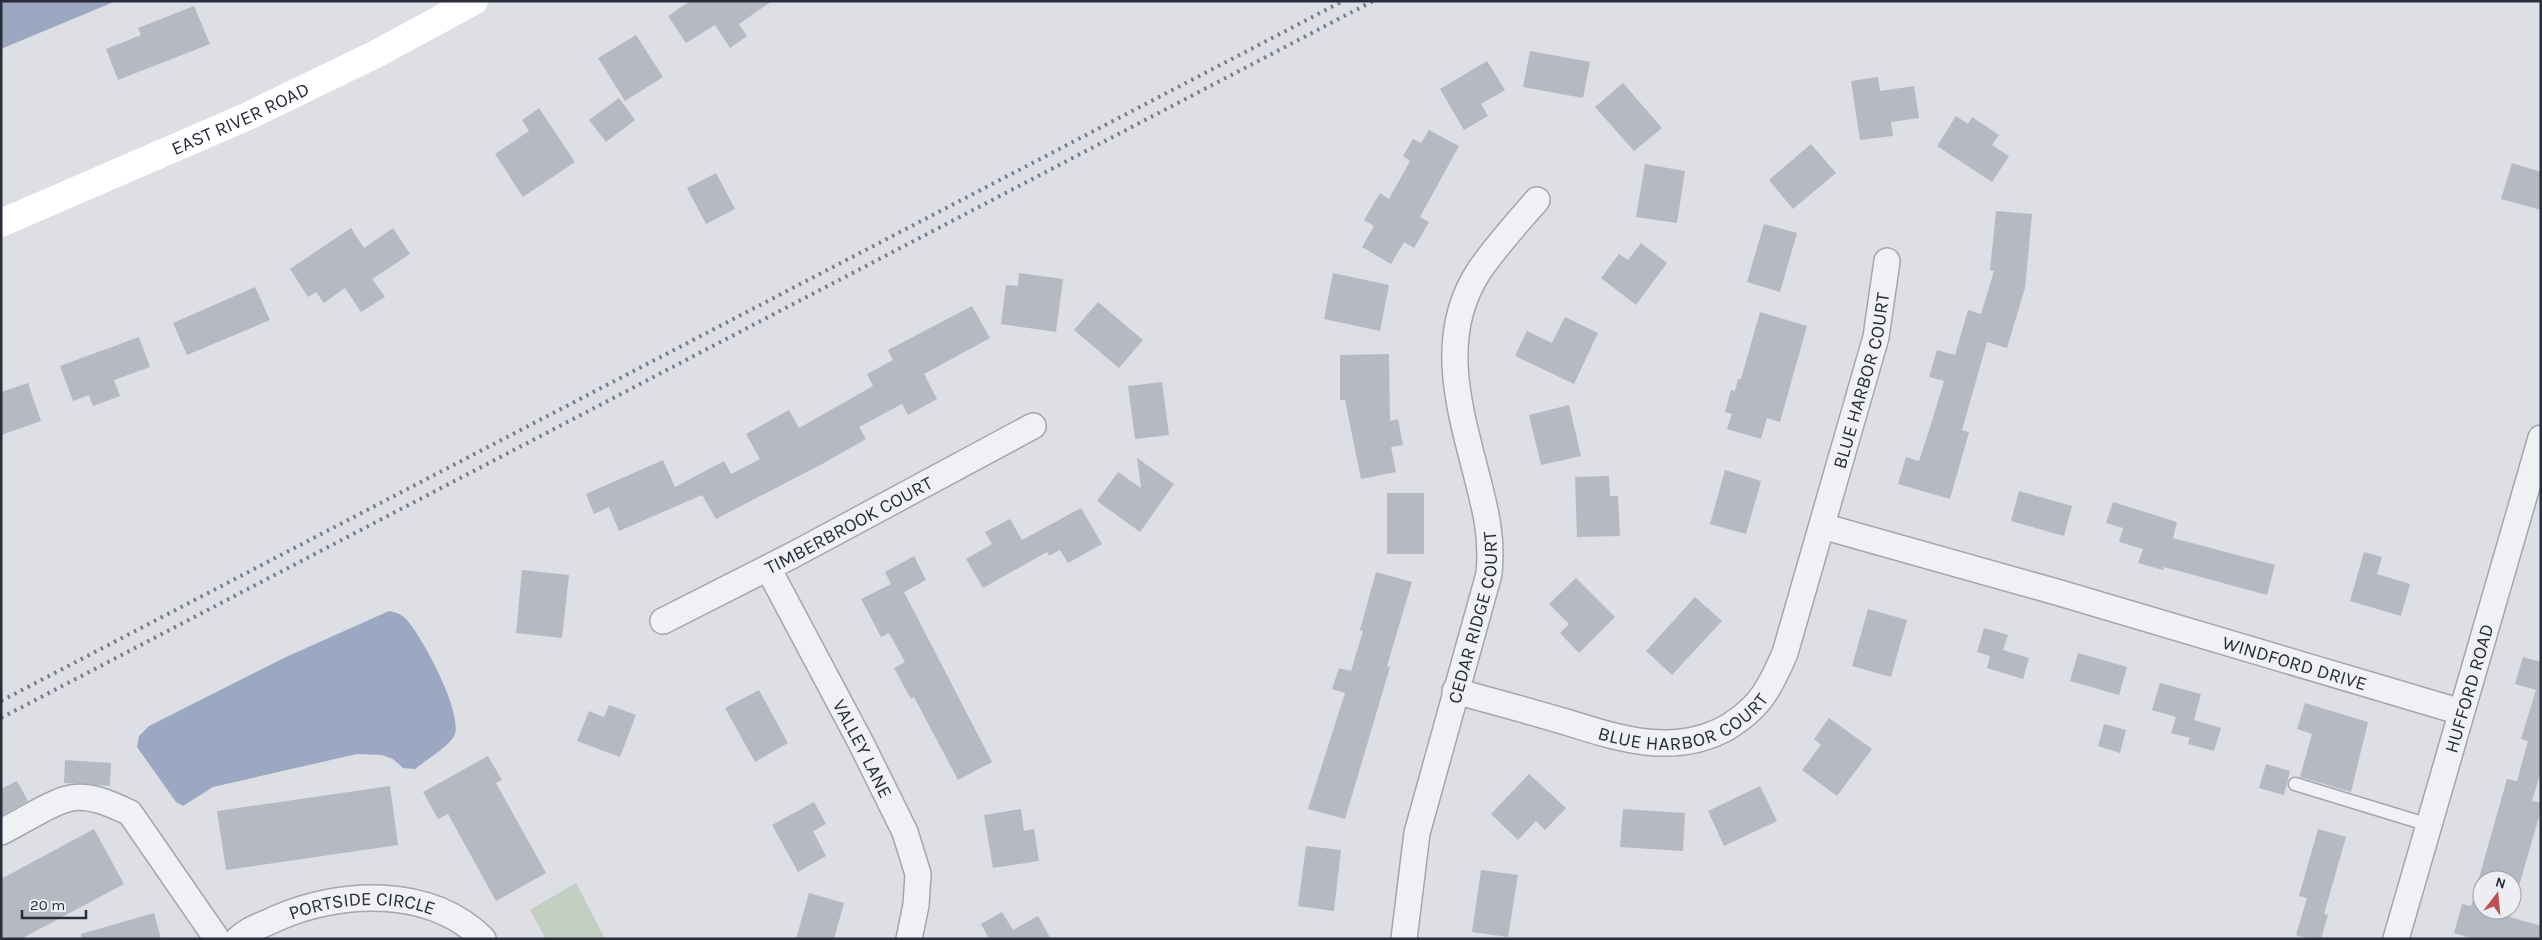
<svg xmlns="http://www.w3.org/2000/svg" width="2542" height="940" viewBox="0 0 2542 940" font-family="Karla,sans-serif">
<rect width="100%" height="100%" fill="#dedfe5"/>
<path fill="#c1cec0" d="M576,883L605,939H546L530,910Z"/>
<path fill="#9ca8c2" d="M1,1H116L1,49Z
M389,611C396,612 401,614 406,619C422,636 462,711 455,734C451,745 425,761 415,769L403,768L393,759L382,755L357,754L213,787L183,806L176,802L137,747L139,736L149,726L286,657Z"/>
<path fill="#b6b8c2" d="M690,1H772L739,24L747,36L730,48L715,25L686,43L668,16Z
M194,6L210,44L118,80L106,49L141,35L138,28Z
M636,35L663,77L625,101L598,58Z
M1530,51L1590,62L1583,98L1523,87Z
M1487,61L1505,90L1481,104L1488,116L1464,130L1440,89Z
M1878,77L1880,91L1914,86L1919,118L1891,122L1893,136L1860,140L1851,81Z
M1623,83L1662,128L1634,151L1595,107Z
M619,98L635,120L606,142L589,120Z
M539,108L575,162L523,197L495,154L529,131L522,120Z
M1956,116L1968,124L1972,117L1999,135L1992,145L2009,156L1992,182L1937,146Z
M1429,130L1459,146L1420,217L1429,222L1414,248L1404,242L1391,264L1362,247L1374,226L1364,220L1380,193L1389,199L1410,161L1403,156L1413,139L1421,143Z
M1811,144L1836,173L1793,209L1769,180Z
M2512,163L2541,172V210L2501,199Z
M1645,164L1685,171L1677,223L1636,217Z
M716,173L735,209L706,224L687,188Z
M1996,211L2032,214L2025,288L2007,348L1987,342L1962,430L1969,432L1950,499L1898,484L1906,457L1919,461L1932,421L1944,381L1929,377L1937,350L1955,355L1968,310L1981,314L1994,271L1990,270Z
M1764,224L1797,233L1780,292L1747,282Z
M351,228L364,248L393,228L410,254L372,279L385,297L361,312L345,288L324,303L316,292L308,297L290,269Z
M1641,243L1667,263L1636,305L1601,278L1619,254L1628,260Z
M1019,273L1063,279L1056,332L1001,324L1006,285L1018,286Z
M1333,273L1389,285L1380,331L1324,319Z
M255,287L270,320L187,355L173,323Z
M1098,302L1143,340L1119,368L1074,330Z
M972,306L990,338L924,374L937,399L908,415L902,404L859,427L866,439L824,463L716,519L702,495L619,531L609,507L594,514L586,494L663,460L675,487L724,461L731,474L760,459L746,434L789,410L799,428L873,386L867,374L893,360L888,350Z
M1760,312L1807,326L1780,422L1767,418L1761,439L1727,429L1732,414L1725,412L1731,390L1735,391L1738,379H1741Z
M1565,317L1598,333L1574,384L1515,356L1527,331L1552,343Z
M139,337L150,367L114,380L120,396L93,406L89,395L73,401L60,366Z
M1389,354L1390,421L1398,419L1403,445L1391,447L1396,472L1361,479L1345,400H1340V355Z
M1162,382L1169,435L1135,439L1128,386Z
M28,383L41,421L1,435V392Z
M1569,405L1581,456L1541,465L1529,415Z
M1137,458L1174,484L1140,532L1097,501L1118,472L1141,488Z
M1725,470L1761,481L1746,534L1710,524Z
M1609,476L1610,496H1618L1620,536L1577,537L1575,477Z
M2019,491L2072,506L2064,536L2011,521Z
M1387,493H1424V554H1387Z
M2113,502L2177,522L2173,538L2275,565L2267,595L2164,567L2163,570L2138,563L2143,549L2119,542L2123,528L2106,523Z
M1081,508L1102,544L1068,563L1060,550L1049,556L1047,552L983,588L966,559L992,544L985,532L1010,519L1022,540Z
M2364,552L2382,557L2377,574L2410,584L2401,616L2350,601Z
M914,556L926,580L904,592L992,762L958,780L914,697L911,699L894,668L905,662L889,633L881,637L861,599L891,584L885,572Z
M522,570L569,575L562,638L516,633Z
M1376,572L1412,582L1387,666L1390,667L1345,819L1308,809L1345,693L1332,689L1339,668L1351,671L1363,631L1360,630Z
M1576,578L1615,617L1579,653L1560,633L1569,624L1549,604Z
M1695,597L1722,621L1672,675L1646,651Z
M1868,609L1907,620L1891,677L1852,666Z
M1984,628L2008,635L2003,650L2029,658L2023,679L1987,668L1990,656L1977,652Z
M2078,653L2127,667L2119,695L2070,681Z
M2523,657L2541,662V771L2532,801L2541,803V810L2512,910V880H2482V910H2512L2510,917L2541,926V939H2474L2454,933L2462,904L2471,906L2507,779L2517,781L2528,741L2521,739L2536,690L2515,684Z
M2160,683L2201,694L2194,720L2221,728L2214,751L2188,744L2190,738L2171,733L2176,717L2152,710Z
M759,690L788,743L755,762L725,708Z
M2305,703L2368,722L2351,792L2300,777L2312,734L2297,729Z
M609,705L636,715L620,757L577,741L589,711L604,717Z
M1829,718L1872,749L1837,796L1802,770L1821,745L1814,739Z
M2104,724L2126,730L2120,753L2098,746Z
M488,756L502,780L496,783L546,873L496,901L448,814L438,819L423,792Z
M65,760L111,763L110,786L64,783Z
M2266,764L2290,771L2284,795L2259,788Z
M1529,774L1566,808L1545,830L1536,821L1518,840L1491,814Z
M17,781L28,801L1,816V789Z
M390,786L398,845L226,870L217,811Z
M1760,786L1777,821L1724,846L1708,811Z
M814,802L826,824L813,831L826,856L798,872L772,825Z
M1021,809L1024,831L1034,829L1039,861L993,868L984,815Z
M1623,809L1685,813L1683,851L1620,847Z
M94,829L124,884L21,939H1V879Z
M2318,829L2346,837L2324,914L2328,915L2321,939H2310L2296,935L2307,898L2299,896Z
M1306,846L1341,850L1334,911L1298,906Z
M1481,870L1518,875L1508,937L1472,932Z
M809,893L844,903L834,939H796Z
M1002,912L1013,930L1038,916L1051,939H989L981,924Z
M154,913L161,939H81V934Z"/>
<g fill="none" stroke-linecap="round" stroke-linejoin="round">
<g stroke="#a4a6ae" stroke-width="15">
<path id="service" d="M2295,784L2429,825"/>
</g>
<g stroke="#a4a6ae" stroke-width="28">
<g id="minor">
<path id="s1" d="M1822,526L2060,593L2461,712"/>
<path id="s2" d="M768,568L861,743L905,832L918,874L916,905L909,939"/>
<path id="s3" d="M663,621L793,555L1033,426"/>
<path id="s4" d="M1455,691C1492,701 1529,711 1566,722C1620,739 1675,757 1728,727C1742,718 1755,708 1764,694C1773,681 1779,667 1785,653L1876,337L1887,261"/>
<path d="M1,832C18,824 50,803 67,799C88,793 111,804 130,813L217,939"/>
<path id="s5" d="M238,939C248,929 263,925 275,919C339,890 430,886 483,939"/>
<path id="s6" d="M1404,939L1417,833L1489,574C1493,532 1484,505 1474,465C1457,400 1439,332 1479,271C1496,246 1517,223 1537,200"/>
<path id="s7" d="M2396,939L2541,438"/>
</g>
</g>
<use href="#service" stroke="#f0f1f4" stroke-width="12"/>
<use href="#minor" stroke="#f0f1f4" stroke-width="25"/>
<path stroke="#fff" stroke-width="28" id="s8" d="M1,223L246,117L376,54L474,1"/>
<path stroke="#797d8d" stroke-width="4" stroke-dasharray="2.5 5" stroke-linecap="butt" d="M1,701L1343,1
M1,718L1373,1"/>
</g>
<g text-anchor="middle" stroke-width="4" stroke-linejoin="round" paint-order="stroke">
<g font-size="19" fill="#292c3a" stroke="#edeef3">
<text dy="7" stroke="none"><textPath href="#s8" startOffset="261">EAST RIVER ROAD</textPath></text>
<text dy="7" stroke="none"><textPath href="#s4" startOffset="661">BLUE HARBOR COURT</textPath></text>
<text dy="7" stroke="none"><textPath href="#s3" startOffset="209">TIMBERBROOK COURT</textPath></text>
<text dy="7" stroke="none"><textPath href="#s6" startOffset="330">CEDAR RIDGE COURT</textPath></text>
<text dy="7" stroke="none"><textPath href="#s1" startOffset="492">WINDFORD DRIVE</textPath></text>
<text dy="7" stroke="none"><textPath href="#s7" startOffset="261">HUFFORD ROAD</textPath></text>
<text dy="7" stroke="none"><textPath href="#s4" startOffset="240">BLUE HARBOR COURT</textPath></text>
<text dy="7" stroke="none"><textPath href="#s2" startOffset="204">VALLEY LANE</textPath></text>
<text dy="7" stroke="none"><textPath href="#s5" startOffset="132">PORTSIDE CIRCLE</textPath></text>
</g>
</g>
<rect width="2542" height="940" fill="none" stroke="#292c3a" stroke-width="5"/>
<g transform="translate(2497 895) rotate(16)"><circle r="24" fill="#edeef3" stroke="#9fa0a9"/>
<path d="M0-4L9 19L0 12L-9 19Z" fill="#be5250"/>
<text y="-8" font-size="14" font-weight="bold" text-anchor="middle" fill="#292c3a">N</text>
</g>
<path d="M22 910v8h64v-8" fill="none" stroke="#292c3a" stroke-width="2.5"/>
<text x="30" y="910" font-size="15" fill="#292c3a" stroke="#edeef3" stroke-width="4" paint-order="stroke">20 m</text>
</svg>
